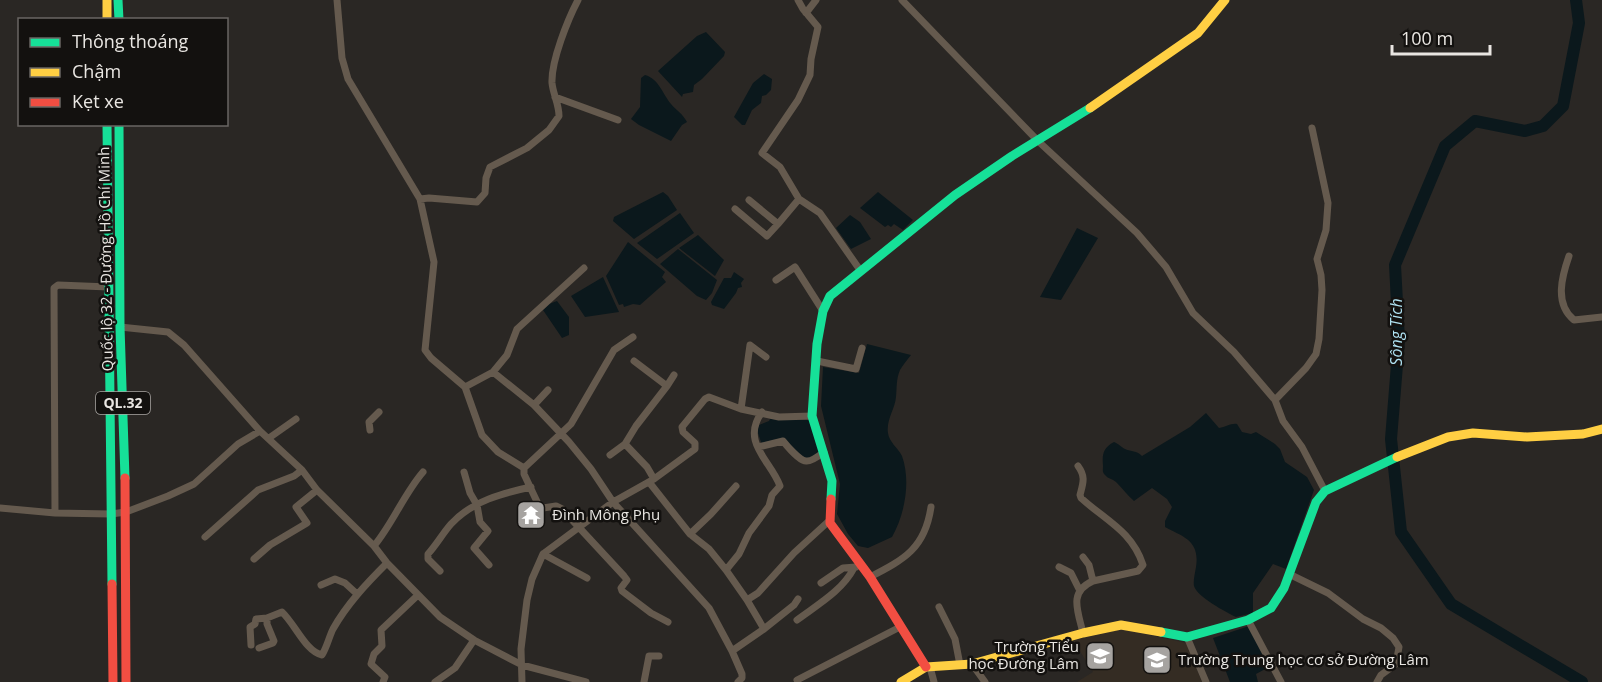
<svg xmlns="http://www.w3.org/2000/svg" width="1602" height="682" viewBox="0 0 1602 682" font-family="'Open Sans',sans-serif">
<rect width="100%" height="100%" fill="#2a2724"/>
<path fill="#342c23" d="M1122,629L1186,643L1202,682H1077L1093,672L1073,640Z"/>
<path fill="#0b181c" d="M706,32L725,52L724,56L702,79L694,85L693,92L683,94L682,97L658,71L697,36Z
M764,74L772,79L771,90L766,95L762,96L761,103L752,110L745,125H742L734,117L753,83Z
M645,75C659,79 662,93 671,104C676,110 683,114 687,122L682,125L671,141L639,125L631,119L640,107L641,78Z
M663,192L668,196L677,210L634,239L613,221L614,217Z
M878,192L913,220L903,230L894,224L891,227L888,225L885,227L860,208Z
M680,213L694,233L657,259L637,243Z
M850,215L860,222L871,239L851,249L836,228Z
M1077,228L1098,238L1061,300L1040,297Z
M698,235L724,260L715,276L679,248Z
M628,242L665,272L662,277L666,282L640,305L633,304L624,307L623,304L619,305L606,276Z
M678,249L717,280L712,293L706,300L697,296L660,264Z
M734,272L744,279L741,283L742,287L738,288L736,293L724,309L712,305L711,302L724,278H731Z
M603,277L619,312L585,317L571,296Z
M557,301L569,317V335L562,338L543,310L549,304Z
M867,344L911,355C907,360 903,365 900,370C896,379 897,388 896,397C895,409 886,420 888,433C889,442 898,448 902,456C911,481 905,514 892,537L868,548L858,546L848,534L837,514L840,484L821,406L823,367L859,373Z
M1206,413L1219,428C1226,427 1231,423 1237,424L1242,432L1251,434L1256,432L1275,444L1280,449L1285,462L1307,477L1314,490L1286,569L1273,564L1253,593V613L1236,617C1226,612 1197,597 1194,586C1193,581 1195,573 1196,567C1200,541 1184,537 1165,527V521L1172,507L1167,499L1152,488L1134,501C1127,495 1123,489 1117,483C1114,479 1108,479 1105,475C1102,472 1103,470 1103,466C1102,454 1103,448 1114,442C1119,444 1121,447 1125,449C1132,452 1136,450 1142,456L1190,427Z
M770,419L812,420L822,451L808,459L792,450L784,438L762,445L757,430L759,425L769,421Z
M1249,626L1269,667L1256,674L1258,682H1230L1213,638Z"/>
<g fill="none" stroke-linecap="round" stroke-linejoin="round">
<path stroke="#0b181c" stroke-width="12" d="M1576,0L1579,23L1563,106L1543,126L1525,131L1475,121L1445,146L1395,265L1399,340L1391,439L1401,532L1451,604L1582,682"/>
<path stroke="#655a4e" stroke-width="7" d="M337,0L342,58L348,79L420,199L434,262L425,350L431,358L465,387L482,435L498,452L524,468V474L539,506L543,508L556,506L562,509L624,576L627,580L621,588L622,591L651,613L668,622
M798,0L803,9L818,27L811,59L810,75L798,100L762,153L780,167L799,199
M902,0L1038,141L1137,233L1166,267L1193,313L1234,352L1275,400L1283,421L1302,447L1325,491
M806,13L816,0
M555,97L618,120
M420,199L429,198L477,202L485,193L486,178L490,167L527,148L549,130L559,116C559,104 553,94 552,83C551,61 568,19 578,0
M749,200L778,224L799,199L820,213L860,270
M735,209L767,236L778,224
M1569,256C1562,276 1554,304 1574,320L1602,317
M776,280L795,267L823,311
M120,327L168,332L184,345L260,431L302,470L317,490L374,546L387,563L440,617L474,640L522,665L586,682
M634,361L667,386L636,426L625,444L647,467L654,479
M817,361L856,369L862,348
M493,372L507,355L517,329L584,268
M667,386L674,375
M465,387L493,372L534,405L569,442L591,469L613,502L709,608L732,651L742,674V678L738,682
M1275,400L1306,368L1316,354L1319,339L1322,290L1321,275L1317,259L1326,230L1328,203L1312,128
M534,405L548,390
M741,409L750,345L766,357
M370,430L369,422L379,412
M269,438L296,419
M758,447L783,441C787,446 800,461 806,461C811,462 820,455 824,452
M610,455L625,444
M1078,466C1086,477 1083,483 1080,495L1081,498C1105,520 1132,531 1143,565L1138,571L1093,581
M524,468L571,424L614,350L633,337
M464,472L470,493L477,505L480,522L488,531L474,548L489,565
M649,482L690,534L709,549L726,570L747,600L758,593L794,553L830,520
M0,508L55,513L111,514L126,512L168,496L194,484L238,444L260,431
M55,513L54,288L58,285L109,287
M690,534L711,514L736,486
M205,537L258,490L294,476L302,470
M374,546C393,523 404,494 423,472
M543,554L587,578
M254,559L270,545L307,523L296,507L317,490
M1059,567L1071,573L1079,589
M726,570L739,554L749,533L769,506L772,495L780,486C771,461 740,442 762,412
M440,571L428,559V554C437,544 443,533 451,524C472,501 503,493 531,487
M1289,574L1328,593L1363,619L1381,628L1393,638L1399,647L1396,664L1381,675L1377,682
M870,577C905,559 925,548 931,507
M821,583L843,568L856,567
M321,585L335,579L345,583L357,594
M939,607L955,639L960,665
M797,620C817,605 842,591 854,568
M1248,620L1281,682
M764,629L794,605L798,599
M1083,633C1078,611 1068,592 1093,581L1089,565L1083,557
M1187,637L1206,682
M251,645L250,627L255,624L256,619L267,618L282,612C295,624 306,652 322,655C327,647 329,637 333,629C347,604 367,583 387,563
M259,648L273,643L274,641L267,624V618
M732,651L764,629L747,600
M972,664L985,682
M930,667L934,682
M797,680L900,627
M383,682L385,677L371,664L374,654L382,646L381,630L418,595
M435,682L455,668L474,640
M522,682L521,649L527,600L532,579L543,554L613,502L654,479L695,449V443L683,432L682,427L705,399L709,397L741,409L779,417L812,416
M644,682L649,656H659"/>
<path stroke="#16e098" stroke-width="9" d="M118,0L119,20
M107,124L112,584
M119,124L120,327L125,478
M831,499L832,481L812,416L817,344L823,311L830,296L955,195L1012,156L1090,108
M1161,632L1187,637L1248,620L1271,608L1284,588L1316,502L1325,491L1397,457"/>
<path stroke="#ffcf43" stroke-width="9" d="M107,0V20
M1090,108L1198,33L1225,0
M1397,457L1448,437L1473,433L1527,437L1583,434L1602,429
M901,682L926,667L972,664L1083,633L1121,625L1161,632"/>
<path stroke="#f24e42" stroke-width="9" d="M125,478L126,682
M831,499L830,523L870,577L926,667
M112,584L113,682"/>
</g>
<defs>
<g id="temple-square" transform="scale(1.5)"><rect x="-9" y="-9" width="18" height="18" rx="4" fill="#a6a3a0" stroke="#13110f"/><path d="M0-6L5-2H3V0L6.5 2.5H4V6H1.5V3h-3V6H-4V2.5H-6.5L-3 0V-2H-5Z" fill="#fff"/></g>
<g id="school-square" transform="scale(1.5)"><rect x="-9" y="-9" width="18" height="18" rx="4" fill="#a6a3a0" stroke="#13110f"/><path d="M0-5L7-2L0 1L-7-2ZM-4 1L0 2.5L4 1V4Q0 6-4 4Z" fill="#fff"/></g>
</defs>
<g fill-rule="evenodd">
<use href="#temple-square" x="531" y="515"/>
<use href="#school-square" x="1100" y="656"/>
<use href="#school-square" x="1157" y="660"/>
</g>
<g text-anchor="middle" stroke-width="5" stroke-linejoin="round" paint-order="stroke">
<rect fill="#13110f" stroke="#a9a6a3" stroke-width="1.5" x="96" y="392" width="54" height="22" rx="4.5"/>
<g font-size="14" font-weight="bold" fill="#e9e6e2">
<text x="123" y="408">QL.32</text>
</g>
<g font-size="15" fill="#e9e6e2" stroke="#13110f">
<text transform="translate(106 259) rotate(-91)" y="5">Quốc lộ 32 - Đường Hồ Chí Minh</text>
</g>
<g font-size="15" fill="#e9e6e2" stroke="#13110f" text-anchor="start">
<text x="552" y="520">Đình Mông Phụ</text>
<text x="1079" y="652" text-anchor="end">Trường Tiểu<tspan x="1079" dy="17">học Đường Lâm</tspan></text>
<text x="1178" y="665">Trường Trung học cơ sở Đường Lâm</text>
</g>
<g font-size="16" font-style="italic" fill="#b0e3f3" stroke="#13110f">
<text transform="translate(1396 332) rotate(-90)" y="6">Sông Tích</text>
</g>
</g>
<rect x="18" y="18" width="210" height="108" fill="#13110f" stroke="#696663" stroke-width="1.5"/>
<rect x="30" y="38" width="30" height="9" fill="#16e098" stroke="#696663" stroke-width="1.5"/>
<text x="72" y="48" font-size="18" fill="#e9e6e2">Thông thoáng</text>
<rect x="30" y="68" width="30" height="9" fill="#ffcf43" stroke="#696663" stroke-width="1.5"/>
<text x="72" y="78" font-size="18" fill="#e9e6e2">Chậm</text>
<rect x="30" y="98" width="30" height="9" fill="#f24e42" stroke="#696663" stroke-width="1.5"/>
<text x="72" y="108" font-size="18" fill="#e9e6e2">Kẹt xe</text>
<path d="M1392 45v9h98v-9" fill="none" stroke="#e9e6e2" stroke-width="3"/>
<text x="1401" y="45" font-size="18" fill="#e9e6e2" stroke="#13110f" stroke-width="4.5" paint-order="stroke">100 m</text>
</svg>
